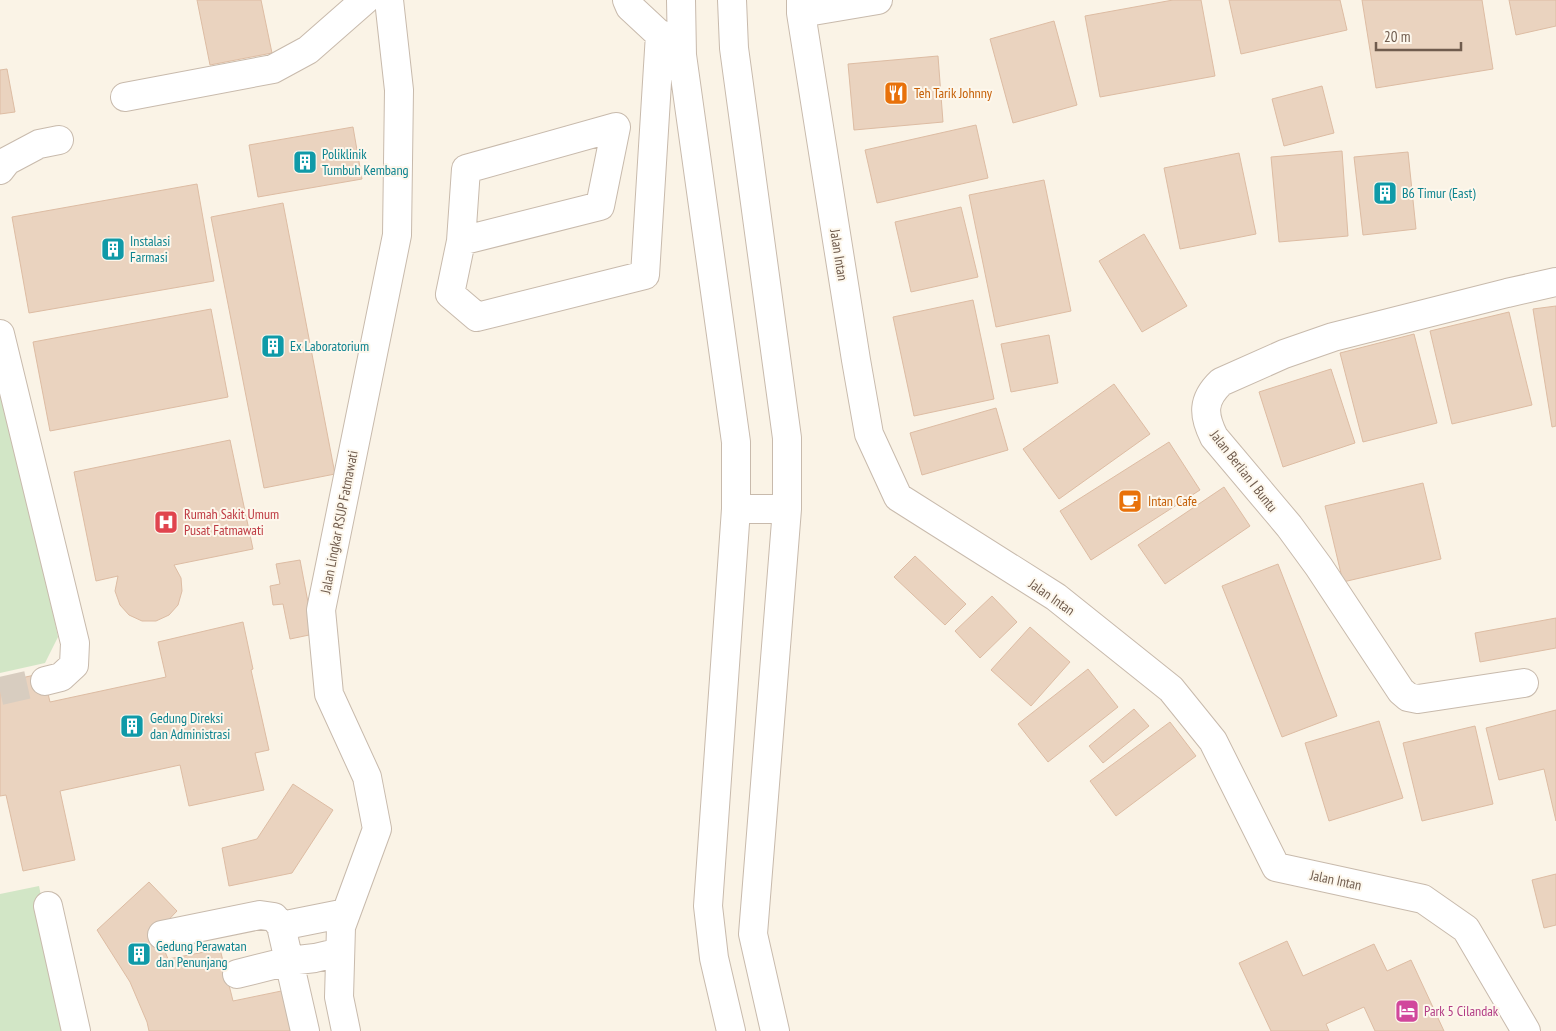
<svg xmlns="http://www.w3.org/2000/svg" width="1556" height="1031" viewBox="0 0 1556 1031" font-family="'PT Sans Narrow',sans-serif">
<rect width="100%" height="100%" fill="#faf3e6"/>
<path fill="#d2e6c6" d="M0,356L58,637L45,663L0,673Z
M39,886L69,1031H0V894Z"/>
<path fill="#ead3bf" stroke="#ddbca3" d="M197,0H261L272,53L210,65Z
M1173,0H1201L1215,76L1100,97L1085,16Z
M1229,0H1340L1347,30L1241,54Z
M1362,0H1482L1493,69L1376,88Z
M1509,0H1556V26L1516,35Z
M1054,21L1077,105L1013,123L990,39Z
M938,56L943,122L854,130L848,64Z
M7,69L15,112L0,114V70Z
M1322,86L1334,133L1284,146L1272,99Z
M976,125L988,178L877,203L865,150Z
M353,127L362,179L258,197L249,145Z
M1342,151L1348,236L1279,242L1271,157Z
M1408,152L1416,229L1363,235L1354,157Z
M1239,153L1256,234L1180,249L1164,168Z
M1044,180L1071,311L996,327L969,195Z
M197,184L214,281L29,313L12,217Z
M283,203L335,474L264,488L211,217Z
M961,207L978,277L911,292L895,222Z
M1144,234L1187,306L1142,332L1099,261Z
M973,300L994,399L914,416L893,317Z
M1556,306V426L1552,427L1533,309Z
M211,309L228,397L50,431L33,342Z
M1509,312L1532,405L1452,424L1430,331Z
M1414,334L1437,423L1363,442L1340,353Z
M1049,335L1058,383L1011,392L1001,344Z
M1331,369L1355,443L1283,467L1259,392Z
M1114,384L1150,434L1059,499L1023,449Z
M996,408L1008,450L922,475L910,433Z
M230,440L253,549L174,565L181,578L182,591L178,605L169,615L156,621H142L129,615L120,605L115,591L118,576L96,581L74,472Z
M1169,442L1200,490L1091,560L1060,511Z
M1423,483L1441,559L1343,582L1325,506Z
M1224,487L1250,526L1165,584L1138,545Z
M915,556L966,604L945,625L894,577Z
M300,560L314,634L290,639L283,604L273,605L270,586L280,584L276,564Z
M1278,564L1337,716L1282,737L1222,586Z
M992,596L1017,622L980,658L955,631Z
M1556,618V648L1480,662L1475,633Z
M243,622L253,669L251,670L269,750L255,753L264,790L189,806L180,765L60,791L75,860L23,871L6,795L0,796V683L43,673L50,702L166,677L158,642Z
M1030,627L1070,662L1031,706L991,670Z
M1088,669L1118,707L1048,762L1018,724Z
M1134,709L1149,726L1103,763L1089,746Z
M1556,710V821L1544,769L1499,780L1486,728Z
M1379,721L1403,798L1329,821L1305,743Z
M1170,722L1196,756L1116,816L1090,781Z
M1475,726L1493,804L1422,821L1403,743Z
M293,784L333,810L292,873L229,886L222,848L257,839Z
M1556,874V925L1544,928L1532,880Z
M149,882L177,911L157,932L168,959L220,949L233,1001L291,989L301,1031H149L147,1022L130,982L97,930Z
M1287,941L1303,976L1374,944L1387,971L1411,960L1444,1031H1375L1364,1007L1326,1024L1329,1031H1271L1239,963Z"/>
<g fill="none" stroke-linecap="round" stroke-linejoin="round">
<path stroke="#d8cdc0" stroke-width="28" stroke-dasharray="28 14" stroke-linecap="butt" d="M0,691L45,681"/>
<g stroke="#c8baac" stroke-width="30">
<path id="minor" d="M627,0L630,7L673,47
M681,0L682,55L736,442V509L708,906L714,958L731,1031
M732,0L734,48L787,438V509L753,934L775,1031
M801,0V13L856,360L869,434L898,497L1056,597L1171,689L1213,741L1276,867L1423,899L1466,929L1526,1031
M801,13L878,0
M125,97L273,69L308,50L365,0
M0,170L7,161L39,144L59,140
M461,241L600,206L616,127L466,169L461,241L450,294L477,317L645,275L660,34
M0,334L75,643L74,665L61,677L45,681
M736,509H787
M1524,683L1418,699L1408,697L1401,691L1319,567L1289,526L1214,437C1203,415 1202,400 1221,382L1284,354L1333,337L1507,293L1556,282
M48,906L76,1031
M281,926L346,913
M162,935L260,915L274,917L281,926L305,1031
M237,974L289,961L315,958L340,952
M346,1031L339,997L341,927L377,829L367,777L329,694L321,610L397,235L399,90L389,0"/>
</g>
<use href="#minor" stroke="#fff" stroke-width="28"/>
</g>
<defs>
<g id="restaurant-square" transform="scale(1.25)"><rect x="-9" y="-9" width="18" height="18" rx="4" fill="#e8710a" stroke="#fdf7ec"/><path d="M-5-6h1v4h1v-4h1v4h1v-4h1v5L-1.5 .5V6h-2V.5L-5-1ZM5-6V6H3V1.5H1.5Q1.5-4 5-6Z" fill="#fff"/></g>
<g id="building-square" transform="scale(1.25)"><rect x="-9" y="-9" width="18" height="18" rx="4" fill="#0f9aa8" stroke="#fdf7ec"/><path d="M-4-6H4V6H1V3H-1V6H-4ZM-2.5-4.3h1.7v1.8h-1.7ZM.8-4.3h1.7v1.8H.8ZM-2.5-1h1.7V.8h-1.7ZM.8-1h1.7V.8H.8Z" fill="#fff"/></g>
<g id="cafe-square" transform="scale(1.25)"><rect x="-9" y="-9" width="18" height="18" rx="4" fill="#e8710a" stroke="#fdf7ec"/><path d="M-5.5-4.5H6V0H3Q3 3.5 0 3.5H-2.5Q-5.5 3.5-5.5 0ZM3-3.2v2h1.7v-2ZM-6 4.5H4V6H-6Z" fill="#fff"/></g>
<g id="hospital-square" transform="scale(1.25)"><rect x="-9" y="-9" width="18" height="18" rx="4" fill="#e0444e" stroke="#fdf7ec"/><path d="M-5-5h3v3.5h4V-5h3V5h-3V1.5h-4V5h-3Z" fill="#fff"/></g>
<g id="hotel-square" transform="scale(1.25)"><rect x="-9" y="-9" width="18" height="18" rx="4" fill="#d1479c" stroke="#fdf7ec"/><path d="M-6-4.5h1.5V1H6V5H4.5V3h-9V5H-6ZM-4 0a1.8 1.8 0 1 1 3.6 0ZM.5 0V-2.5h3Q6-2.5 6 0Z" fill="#fff"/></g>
</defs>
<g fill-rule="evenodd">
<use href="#restaurant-square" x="896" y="93"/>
<use href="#building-square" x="305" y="162"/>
<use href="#building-square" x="1385" y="193"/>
<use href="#building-square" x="113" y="249"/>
<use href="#building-square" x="273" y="346"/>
<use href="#cafe-square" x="1130" y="501"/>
<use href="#hospital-square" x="166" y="522"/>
<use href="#building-square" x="132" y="726"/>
<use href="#building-square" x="139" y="954"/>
<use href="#hotel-square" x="1407" y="1011"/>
</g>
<g text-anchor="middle" stroke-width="4" stroke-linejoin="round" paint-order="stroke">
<g font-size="14" fill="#c56008" stroke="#fdf7ec" text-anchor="start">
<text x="914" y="98">Teh Tarik Johnny</text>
<text x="1148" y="506">Intan Cafe</text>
</g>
<g font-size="14" fill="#0d838f" stroke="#fdf7ec" text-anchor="start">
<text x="322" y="159">Poliklinik<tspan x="322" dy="16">Tumbuh Kembang</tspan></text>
<text x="1402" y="198">B6 Timur (East)</text>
<text x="130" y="246">Instalasi<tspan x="130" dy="16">Farmasi</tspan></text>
<text x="290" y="351">Ex Laboratorium</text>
<text x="150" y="723">Gedung Direksi<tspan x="150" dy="16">dan Administrasi</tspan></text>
<text x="156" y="951">Gedung Perawatan<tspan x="156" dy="16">dan Penunjang</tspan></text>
</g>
<g font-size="14" fill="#705c4e" stroke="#fdf7ec">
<text transform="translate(839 255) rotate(81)" y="5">Jalan Intan</text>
<text transform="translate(1244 471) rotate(52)" y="5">Jalan Berlian I Buntu</text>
<text transform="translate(339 522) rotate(-79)" y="5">Jalan Lingkar RSUP Fatmawati</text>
<text transform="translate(1052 597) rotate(35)" y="5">Jalan Intan</text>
<text transform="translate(1336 880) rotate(12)" y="5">Jalan Intan</text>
</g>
<g font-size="14" fill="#be3a42" stroke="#fdf7ec" text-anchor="start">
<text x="184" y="519">Rumah Sakit Umum<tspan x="184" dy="16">Pusat Fatmawati</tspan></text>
</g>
<g font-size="14" fill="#b23c85" stroke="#fdf7ec" text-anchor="start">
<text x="1424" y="1016">Park 5 Cilandak</text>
</g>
</g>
<path d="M1376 42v8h85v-8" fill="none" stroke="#705c4e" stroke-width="2.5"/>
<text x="1384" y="42" font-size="15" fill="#705c4e" stroke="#fdf7ec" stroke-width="4" paint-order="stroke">20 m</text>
</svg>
